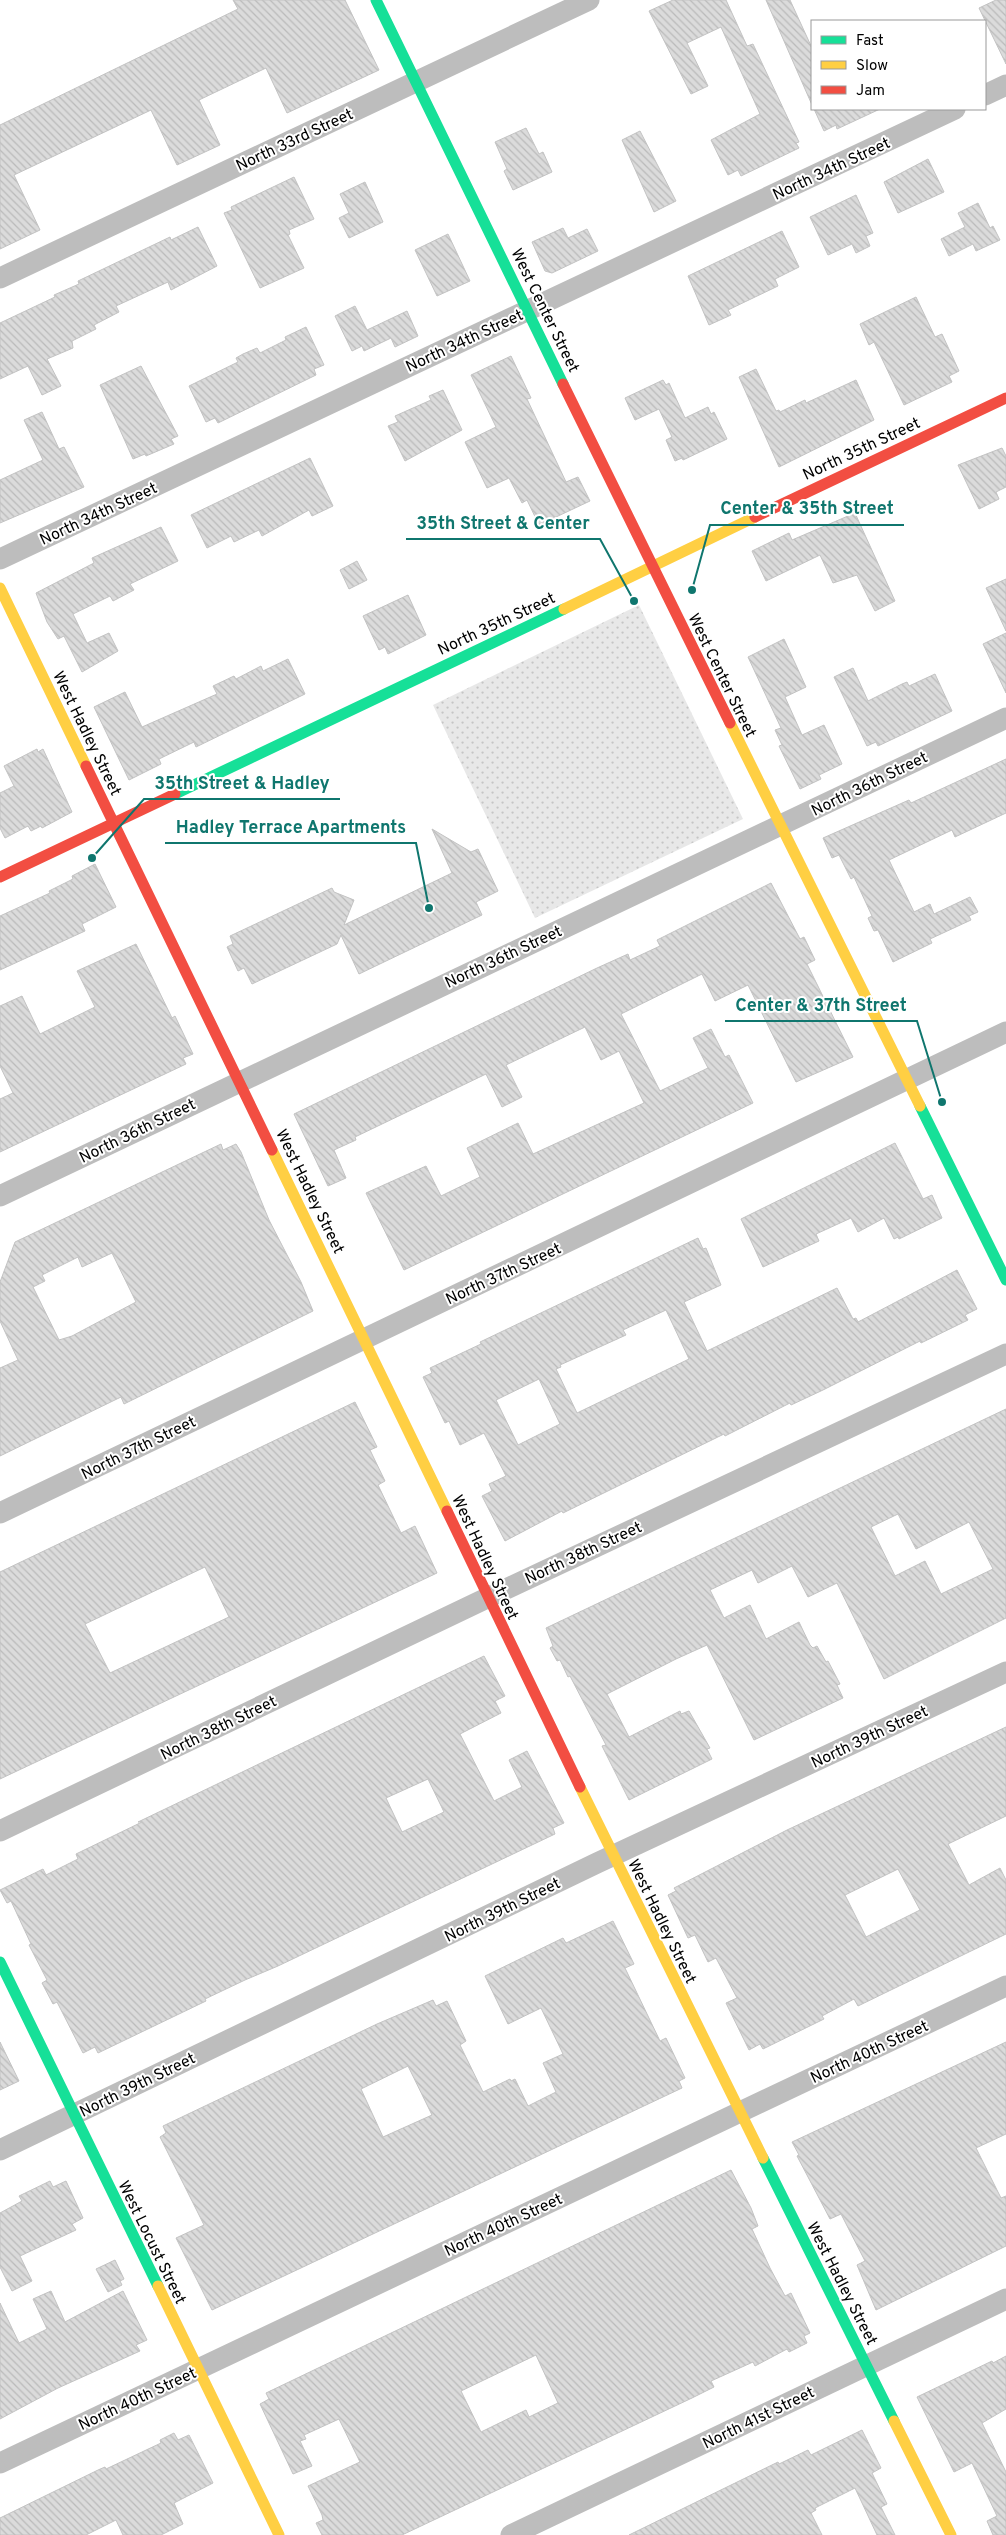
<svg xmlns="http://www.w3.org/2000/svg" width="1006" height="2535" viewBox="0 0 1006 2535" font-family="Overpass,sans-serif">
<defs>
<pattern id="grass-dots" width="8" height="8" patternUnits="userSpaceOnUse" patternTransform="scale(1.25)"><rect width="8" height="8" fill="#e8e8e8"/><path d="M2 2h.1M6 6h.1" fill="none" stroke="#c5c5c5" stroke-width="1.8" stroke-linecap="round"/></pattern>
<pattern id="building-back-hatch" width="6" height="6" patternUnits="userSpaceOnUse" patternTransform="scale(1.25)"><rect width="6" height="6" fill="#dbdbdb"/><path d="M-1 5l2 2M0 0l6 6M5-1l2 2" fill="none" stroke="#bababa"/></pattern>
</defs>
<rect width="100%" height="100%" fill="#fff"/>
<path fill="url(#grass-dots)" d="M639,605L743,819L535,918L433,705Z"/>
<path fill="url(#building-back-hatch)" stroke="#c3c3c3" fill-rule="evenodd" d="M233,0H345L379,70L287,113L266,68L199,100L220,145L177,165L151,110L14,175L40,230L0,249V125L238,9Z
M673,0H726L747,46L753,44L799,142L796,143L799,148L741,176L738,170L728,175L711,140L760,114L721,27L687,43L708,86L691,94L649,11Z
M766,0H790L812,48V105Z
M996,0H1006V64L979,8Z
M814,109H880L837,129L836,125L824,131Z
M526,128L539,154L543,152L552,172L513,190L504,171L507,169L495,142Z
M640,131L676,201L654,212L622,140Z
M928,159L944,192L898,213L884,182Z
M294,177L314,219L289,230L290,234L288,235L304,268L260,288L224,213L232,210L231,207Z
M365,182L383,222L349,238L339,218L349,213L340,194Z
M856,195L873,233L866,236L870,246L856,253L852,244L828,255L810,217Z
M978,203L990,228L993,226L1000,240L976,251L973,244L949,256L941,239L965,227L958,213Z
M198,227L217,266L171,290L168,282L116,306L119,312L94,325L96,329L72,341L73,348L47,359L61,386L42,395L28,366L0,379V323L55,297L54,295L79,284L78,281L170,237L171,240Z
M563,228L568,238L587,229L598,251L552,273L545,271L532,242Z
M782,231L799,267L775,279L778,286L728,310L731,315L709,325L688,276Z
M448,234L470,281L437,296L415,250Z
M916,297L935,337L942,334L959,371L949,376L952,382L904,405L874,342L869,345L860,324Z
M355,306L367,330L407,311L418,336L395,347L391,338L364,351L362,346L352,351L335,316Z
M306,327L324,365L314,369L316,375L218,423L215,418L206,422L189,386L238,362L236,358L243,354L257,348L260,353L286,340L285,337Z
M511,356L531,398L527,399L566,482L578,477L590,501L539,525L527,500L522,503L509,478L487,488L465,442L496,427L471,375Z
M141,366L178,436L171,439L174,444L146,456L145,454L133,459L100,385Z
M756,369L776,411L779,410L780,412L805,400L806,403L856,380L874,420L779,467L739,377Z
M663,380L666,385L669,383L685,418L708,407L711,414L714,412L727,439L683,460L682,458L675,461L666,440L672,437L659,409L635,420L625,398Z
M443,390L462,430L405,461L388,426L398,422L395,416L431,400L429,396Z
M42,412L59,449L64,447L84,487L0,523V480L43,460L24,420Z
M1002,448L1006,456V487L996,492L999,499L979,509L958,465Z
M310,458L333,506L312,516L309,510L262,536L259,530L234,542L231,536L207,548L191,515Z
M855,513L895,601L875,611L857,575L833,583L820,555L766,581L752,551L789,533L792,540Z
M161,527L178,561L130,584L134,590L113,601L110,596L73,614L87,643L109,633L118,651L82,672L64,636L58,639L47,622L36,593L94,563L92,558Z
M357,561L367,580L349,589L340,570Z
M1006,579V631L986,588Z
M408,595L426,635L388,654L385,647L379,650L363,616Z
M1006,633V693L983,644Z
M784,639L806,687L785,697L802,735L824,725L842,764L819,775L821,779L800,789L779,746L782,745L775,730L781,728L748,657Z
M288,659L305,694L196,747L194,742L159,759L161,764L129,780L94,707L125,692L142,727L217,694L213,686L234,676L236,679L261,666L263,671Z
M853,668L868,701L902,684L907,682L909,686L935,674L952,711L878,746L876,742L867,746L834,677Z
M37,749L38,752L43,749L72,812L42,828L41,826L31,831L28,826L5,838L0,828V793L14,786L4,766Z
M1006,759V813L955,837L952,830L889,860L914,912L930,904L934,914L970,897L978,912L969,916L971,920L930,939L932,943L893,962L878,930L874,931L868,918L872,916L854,877L851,879L839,855L832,858L823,838L909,800L911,803Z
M432,829L471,852L478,849L498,891L476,902L482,915L359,974L341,935L337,944L252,984L244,968L238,971L227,947L233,944L230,936L332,888L334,892L354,900L344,925L452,873Z
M95,864L116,907L82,924L85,931L0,970V916L50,893L49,891L73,879L72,876Z
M771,883L800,939L804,937L815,960L807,964L853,1057L796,1082L748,985L715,1001L702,974L621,1014L660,1091L708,1068L693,1038L711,1029L725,1057L729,1055L753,1103L404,1270L366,1193L426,1166L441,1196L480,1177L467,1148L518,1123L533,1154L644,1103L619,1051L601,1060L585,1027L506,1065L522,1097L502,1107L486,1074L355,1137L356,1140L334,1150L346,1178L328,1186L294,1114L597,968L628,954L630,960L660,946L657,940Z
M136,944L172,1018L175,1016L193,1054L183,1058L186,1064L0,1152V1099L13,1093L0,1066V1006L22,996L40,1034L95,1007L77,971Z
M895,1143L923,1199L932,1195L942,1218L899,1239L898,1237L894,1239L884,1218L858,1232L851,1218L816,1234L819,1241L763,1267L741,1219Z
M221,1144L223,1150L236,1144L241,1152L269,1220L301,1282L313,1311L124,1404L121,1397L0,1456V1368L18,1360L0,1321V1282L15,1242ZM112,1253L136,1302L72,1336L59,1340L33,1287L45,1281L42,1275L78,1257L82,1267Z
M698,1238L703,1249L706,1248L721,1285L684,1302L707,1351L837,1288L853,1319L856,1318L858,1322L957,1270L977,1309L965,1315L968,1320L921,1343L920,1341L823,1390L791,1405L790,1403L725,1436L724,1434L563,1513L562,1511L505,1541L482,1496L492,1491L489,1484L506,1476L484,1433L460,1445L449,1421L445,1423L423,1377L432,1373L430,1368L481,1344L480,1342ZM666,1310L689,1359L577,1413L556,1369L561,1367L560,1365L626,1335L623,1330ZM539,1379L560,1424L518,1445L496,1400Z
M355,1402L377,1447L370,1450L385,1481L378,1485L401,1533L415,1526L437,1573L0,1779V1572ZM205,1567L229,1617L110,1673L85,1624Z
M1006,1409V1618L884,1679L837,1583L808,1597L792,1566L758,1583L752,1570L710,1590L724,1618L750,1605L766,1639L799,1622L810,1645L813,1648L817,1646L826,1662L828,1661L840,1684L837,1685L843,1698L754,1740L707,1645L676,1659L607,1694L629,1737L680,1711L681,1714L689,1711L710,1748L707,1749L712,1759L629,1800L602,1746L606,1745L585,1705L570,1676L568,1677L560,1660L557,1661L550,1648L553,1646L546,1628ZM898,1514L916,1549L969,1522L993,1569L941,1594L925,1561L895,1576L871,1527Z
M484,1656L505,1696L495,1701L501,1713L460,1734L494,1801L522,1787L509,1760L527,1751L564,1823L553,1828L555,1834L278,1966L245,1980L205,1999L206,2001L98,2053L95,2047L83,2053L57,2002L53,2004L42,1983L47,1980L29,1945L31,1944L11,1901L7,1903L0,1890L43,1869L46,1875L78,1859L76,1854L142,1822H138ZM428,1779L444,1812L402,1832L386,1798Z
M1006,1727V1816L948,1844L969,1885L1000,1868L1006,1880V1934L858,2006L854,1999L822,2016L824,2019L763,2049L760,2044L749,2050L726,2003L737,1998L716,1958L708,1962L695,1935L688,1938L668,1895L676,1891L674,1888L787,1830ZM898,1869L920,1910L866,1937L845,1895Z
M613,1921L634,1964L625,1968L660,2041L666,2038L685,2078L679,2081L682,2088L212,2310L176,2238L204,2225L160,2137L166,2133L163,2126L377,2024L433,2000L436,2006L447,2001L466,2041L460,2045L483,2092L510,2079L511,2081L515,2079L528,2106L556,2092L543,2063L563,2054L541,2008L508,2024L485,1976L563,1938L566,1943ZM408,2066L432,2115L383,2137L361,2089Z
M0,2042L19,2081L0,2090Z
M1006,2042V2134L976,2148L1001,2198L1006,2196V2246L876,2310L857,2265L865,2261L841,2214L830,2219L797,2156L799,2155L792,2142Z
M731,2170L751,2208L758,2226L752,2229L770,2268L785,2296L791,2293L810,2333L804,2336L807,2343L789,2352L787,2349L755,2366L753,2362L711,2381L714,2387L692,2398L402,2535H322L316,2523L323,2520L322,2515L308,2486L360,2462L339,2419L304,2435L306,2439L300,2441L312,2466L293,2474L260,2404L269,2399L266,2393ZM536,2355L558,2403L529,2417L526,2410L481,2432L461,2391Z
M50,2181L53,2187L66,2181L83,2218L72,2224L76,2230L20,2256L32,2281L12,2291L0,2267V2213L22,2201L19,2196Z
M115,2260L124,2279L120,2281L122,2285L108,2292L96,2269Z
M51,2291L65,2322L123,2291L147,2340L136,2345L140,2351L58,2388L0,2419V2303L19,2343L47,2329L33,2299Z
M1006,2356V2409L982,2423L1006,2472V2535H993L987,2521L997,2516L972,2463L954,2472L917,2397L992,2361L993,2363Z
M862,2430L881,2468L872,2473L887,2504L881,2507L895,2535H877L855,2488L815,2508L816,2510L811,2513L822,2535H629L778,2462L779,2464L808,2450L811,2455Z
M174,2433L178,2440L189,2435L213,2483L174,2503L183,2524L161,2535H123L116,2520L86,2535H0V2518L98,2470L105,2467L106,2469L161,2443L160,2440Z"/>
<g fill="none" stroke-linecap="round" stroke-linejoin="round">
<path stroke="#bdbdbd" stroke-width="21" d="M985,95L1006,85
M0,278L589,0
M0,559L955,109
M0,1196L1006,718
M0,1513L1006,1032
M0,1831L487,1598L1006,1354
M0,2150L597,1863L1006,1672
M0,2463L1006,1986
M511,2535L1006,2299"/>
<path stroke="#16e098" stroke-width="11" d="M376,0L563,384
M175,794L564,609
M920,1106L1006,1280
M0,1962L158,2286
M763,2158L894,2421"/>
<path stroke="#ffcf43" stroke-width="11" d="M0,588L86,766
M564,609L755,517
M730,723L920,1106
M272,1150L447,1511
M580,1787L763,2158
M158,2286L279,2535
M894,2421L951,2535"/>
<path stroke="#f24e42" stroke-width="11" d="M563,384L730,723
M755,517L1006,398
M86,766L272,1150
M0,877L175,794
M447,1511L580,1787"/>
</g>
<g text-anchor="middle" stroke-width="4" stroke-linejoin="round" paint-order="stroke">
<g font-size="16" fill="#000" stroke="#fff">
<text transform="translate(294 139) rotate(-25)" y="6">North 33rd Street</text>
<text transform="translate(831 168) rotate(-25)" y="6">North 34th Street</text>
<text transform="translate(546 310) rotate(64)" y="6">West Center Street</text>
<text transform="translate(464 340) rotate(-25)" y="6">North 34th Street</text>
<text transform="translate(861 448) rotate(-25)" y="6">North 35th Street</text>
<text transform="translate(98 513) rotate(-25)" y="6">North 34th Street</text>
<text transform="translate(496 623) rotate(-25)" y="6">North 35th Street</text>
<text transform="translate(723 675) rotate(64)" y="6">West Center Street</text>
<text transform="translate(88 733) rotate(64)" y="6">West Hadley Street</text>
<text transform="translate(869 783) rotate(-26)" y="6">North 36th Street</text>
<text transform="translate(503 956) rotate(-25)" y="6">North 36th Street</text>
<text transform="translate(137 1130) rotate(-26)" y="6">North 36th Street</text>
<text transform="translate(311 1191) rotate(64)" y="6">West Hadley Street</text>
<text transform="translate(503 1273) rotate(-25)" y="6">North 37th Street</text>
<text transform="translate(138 1447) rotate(-26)" y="6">North 37th Street</text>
<text transform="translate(583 1552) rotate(-25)" y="6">North 38th Street</text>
<text transform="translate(486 1557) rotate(65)" y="6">West Hadley Street</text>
<text transform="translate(218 1727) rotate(-26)" y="6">North 38th Street</text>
<text transform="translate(869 1736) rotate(-25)" y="6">North 39th Street</text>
<text transform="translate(502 1909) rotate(-26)" y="6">North 39th Street</text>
<text transform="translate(663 1921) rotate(64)" y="6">West Hadley Street</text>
<text transform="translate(869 2051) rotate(-25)" y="6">North 40th Street</text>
<text transform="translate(137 2084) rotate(-26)" y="6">North 39th Street</text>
<text transform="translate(503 2224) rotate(-25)" y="6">North 40th Street</text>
<text transform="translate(153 2242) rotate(64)" y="6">West Locust Street</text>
<text transform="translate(843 2283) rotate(63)" y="6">West Hadley Street</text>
<text transform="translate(137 2398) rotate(-25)" y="6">North 40th Street</text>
<text transform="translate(758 2417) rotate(-26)" y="6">North 41st Street</text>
</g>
</g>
<path fill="none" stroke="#0f766e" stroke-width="2" d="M692 590L710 525H904M634 601L600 539H406M92 858L144 799H340M429 908L416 843H165M942 1102L917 1021H725"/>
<g fill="#0f766e" stroke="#fff" stroke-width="2">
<circle cx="692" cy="590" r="5"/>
<circle cx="634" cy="601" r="5"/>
<circle cx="92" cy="858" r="5"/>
<circle cx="429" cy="908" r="5"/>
<circle cx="942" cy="1102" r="5"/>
</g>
<g font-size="18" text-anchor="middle" font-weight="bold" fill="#0f766e" stroke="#fff" stroke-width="4" stroke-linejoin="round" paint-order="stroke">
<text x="807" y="514">Center &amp; 35th Street</text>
<text x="503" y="529">35th Street &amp; Center</text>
<text x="242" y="789">35th Street &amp; Hadley</text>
<text x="291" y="833">Hadley Terrace Apartments</text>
<text x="821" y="1011">Center &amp; 37th Street</text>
</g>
<rect x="811" y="20" width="175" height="90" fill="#ffffff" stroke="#999999"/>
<rect x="821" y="36" width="25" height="8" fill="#16e098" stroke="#999999"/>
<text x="856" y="45" font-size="15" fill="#000000">Fast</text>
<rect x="821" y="61" width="25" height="8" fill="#ffcf43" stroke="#999999"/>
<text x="856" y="70" font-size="15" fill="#000000">Slow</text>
<rect x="821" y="86" width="25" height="8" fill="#f24e42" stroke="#999999"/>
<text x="856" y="95" font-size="15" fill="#000000">Jam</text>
</svg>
